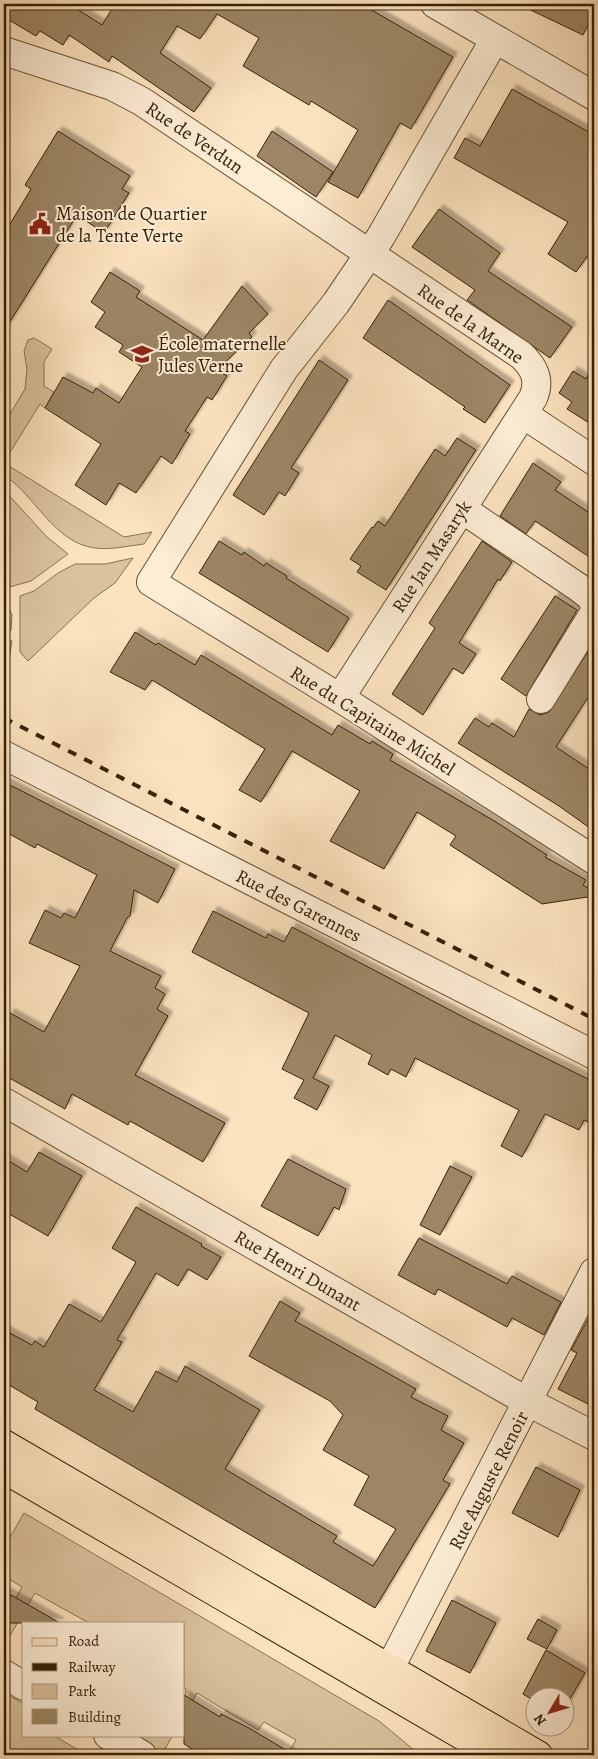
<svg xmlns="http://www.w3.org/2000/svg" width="598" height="1759" viewBox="0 0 598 1759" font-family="Alegreya,serif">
<defs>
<filter id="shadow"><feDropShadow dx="4.5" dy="-4.5" stdDeviation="1" flood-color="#0004"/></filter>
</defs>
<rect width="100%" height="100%" fill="#fce3bf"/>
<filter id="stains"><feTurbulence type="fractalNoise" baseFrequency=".004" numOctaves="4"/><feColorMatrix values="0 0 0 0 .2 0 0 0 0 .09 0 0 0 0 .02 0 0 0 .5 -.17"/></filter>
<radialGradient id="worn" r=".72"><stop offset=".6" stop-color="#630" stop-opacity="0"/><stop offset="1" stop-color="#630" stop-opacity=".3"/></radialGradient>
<path fill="#dbc29f" stroke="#897252" d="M34,338L52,349L44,362V386L54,392L45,408L40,404L4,462V424L25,389L27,369L24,351L28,340Z
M4,463L124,537L152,532L144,544C128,546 111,550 95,548C54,543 35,495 4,475Z
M4,490L47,537L68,554L31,581L6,588L4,587Z
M133,558L115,583L94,598L28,661L20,652V596L34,591L58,573L75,564H105Z
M4,597L12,615L11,630L5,637L12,641L9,660L4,671Z
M24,1513L379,1721L420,1755H287L296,1740L264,1722L258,1730L197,1693L184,1716L186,1689L184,1688V1623H89L35,1593L4,1646V1620L22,1587L4,1576V1548Z
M4,1693L24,1704V1735H53L87,1755H4Z
M129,1735H173L162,1754Z"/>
<path fill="#9d8666" stroke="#372105" filter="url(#shadow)" d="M4,4H69L102,25L115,4H361L453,57L411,129L400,123L358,198L328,182L358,130L311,101L309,105L243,66L259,38L217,14L200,39L177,26L160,53L211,88L194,112L112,56L109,62L69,35L63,45L40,31L36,36L4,17Z
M518,4H594V13L583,35Z
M512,89L594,135V247L576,272L548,254L568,222L454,158L465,138L480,146Z
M58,131L130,176L122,189L129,193L104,233L77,215L4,331V234L31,189L25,185Z
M272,131L333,172L316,197L257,156Z
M439,209L500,253L488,271L572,327L550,358L467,300L475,290L412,247Z
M110,272L140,291L136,297L203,340L242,286L268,314L249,333L252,337L217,370L227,376L212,400L207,397L185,431L190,434L172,464L161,456L136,493L119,483L106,505L75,485L101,444L45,408L63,377L93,393L96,388L119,403L142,367L119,352L123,345L95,327L105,312L91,302Z
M388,300L510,385L485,423L463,409L465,407L363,338Z
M319,360L348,380L291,468L299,473L285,496L279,492L264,515L233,495Z
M594,365V426L567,409L572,402L559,393L573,371L586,379Z
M457,438L476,450L386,590L357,572L361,566L350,559L372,527L373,528L378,521L385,526L435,449L445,456Z
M533,463L561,482L555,490L594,516V560L535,521L526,534L500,516Z
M219,541L242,555L244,552L264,566L266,563L287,576L286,578L349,618L328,652L199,573Z
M482,541L512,562L500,581L498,579L459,643L476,654L463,674L453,668L423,715L392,694L435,628L429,623Z
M555,596L577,610L526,696L501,679Z
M135,632L156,645L158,643L195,665L201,655L332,735L338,725L370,744L372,741L393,754L390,760L496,822L547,855L545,857L586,880L583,885L594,892V896L542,904L450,845L456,836L417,812L384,869L330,841L360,791L292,751L261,802L239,790L265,749L152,680L145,690L110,672Z
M594,642V688L556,747L592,771L588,776L594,779V831L559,806L458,743L475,718L489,727L492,723L514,737L529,709L540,715L549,712Z
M4,782L175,869L158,903L134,890L130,916L127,918L110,951L161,976L155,988L165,994L157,1009L168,1016L135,1075L225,1123L203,1162L130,1121L128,1125L72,1094L65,1109L4,1075V1025L10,1013L44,1032L80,966L29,943L45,910L61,918L64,913L75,918L97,875L37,844L35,848L4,831Z
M213,911L266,938L268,934L284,942L292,927L469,1020L594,1082V1125L584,1120L579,1130L545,1114L522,1157L501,1146L519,1110L415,1058L406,1077L391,1069L388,1075L368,1064L372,1055L335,1035L313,1078L329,1086L317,1110L294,1098L304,1080L282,1069L309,1013L192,952Z
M39,1152L82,1176L48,1236L4,1211V1158L27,1172Z
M288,1159L346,1189L339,1210L334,1207L318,1236L261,1206Z
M450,1166L472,1177L440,1235L420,1225Z
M136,1207L202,1244L201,1246L221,1257L207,1280L188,1269L178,1286L156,1273L117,1340L122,1342L94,1390L133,1412L156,1371L177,1382L185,1366L260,1410L225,1469L337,1536L333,1542L373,1566L396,1529L354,1505L369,1476L323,1450L343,1415L330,1401L249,1356L280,1301L300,1313L295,1321L416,1389L411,1397L448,1416L441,1430L464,1443L443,1480L450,1484L375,1608L35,1409L38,1402L4,1382V1330L32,1345L35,1341L44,1347L69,1304L101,1322L136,1262L112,1248Z
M419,1238L507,1284L512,1276L561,1302L544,1335L512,1318L507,1327L438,1289L435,1295L398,1275Z
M589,1317L594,1319V1407L558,1389L577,1353L571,1350Z
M536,1467L580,1490L558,1537L512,1513Z
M4,1591L60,1623H4Z
M452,1600L496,1623L470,1673L426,1651Z
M538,1619L557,1630L547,1649L527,1639Z
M546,1650L585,1673L566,1706V1696H536V1702L523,1694Z
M184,1695L220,1717L221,1714L249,1728L294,1755H202L184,1744Z"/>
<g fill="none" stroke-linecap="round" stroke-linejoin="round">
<g stroke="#685234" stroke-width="30">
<path id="minor" d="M435,4L594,96
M495,39L380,238L336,303L284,369L151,582L340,698L594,860
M4,51L112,86L141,101L521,355C534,367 541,380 533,398L340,698
M523,414L594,461
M462,509L578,587L591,597L594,603
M541,699L594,613
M4,755L594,1055
M4,1102L528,1402L594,1436
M4,1674L24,1686
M380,1687L594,1272
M108,1735L142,1755"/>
</g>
<g stroke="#372105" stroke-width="30">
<path id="major" d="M4,1444L538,1755
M4,1469L496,1755"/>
</g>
<use href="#minor" stroke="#fdedd5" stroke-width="28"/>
<use href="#major" stroke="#fce3bf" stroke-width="28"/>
<path stroke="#372105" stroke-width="4" stroke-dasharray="9 9" stroke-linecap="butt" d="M4,718L594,1019"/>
</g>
<defs>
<g id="civic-bare" transform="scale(1.725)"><path d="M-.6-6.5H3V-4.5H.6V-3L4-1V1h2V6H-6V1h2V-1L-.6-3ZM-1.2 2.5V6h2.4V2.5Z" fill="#8f2418" stroke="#fdedd5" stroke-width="2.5" paint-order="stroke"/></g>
<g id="school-bare" transform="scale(1.725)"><path d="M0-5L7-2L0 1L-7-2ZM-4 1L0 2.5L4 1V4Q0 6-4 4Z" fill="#8f2418" stroke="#fdedd5" stroke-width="2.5" paint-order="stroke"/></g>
</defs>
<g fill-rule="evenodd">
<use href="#civic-bare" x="40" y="224"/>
<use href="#school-bare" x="142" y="354"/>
</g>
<g text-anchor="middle" stroke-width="4" stroke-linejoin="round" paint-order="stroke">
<g font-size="19" fill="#372105" stroke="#fdedd5">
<text transform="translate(195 137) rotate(34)" y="7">Rue de Verdun</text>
<text transform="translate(471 323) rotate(35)" y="7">Rue de la Marne</text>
<text transform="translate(431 556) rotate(-57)" y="7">Rue Jan Masaryk</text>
<text transform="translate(373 720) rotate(32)" y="7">Rue du Capitaine Michel</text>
<text transform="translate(299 905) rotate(27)" y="7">Rue des Garennes</text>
<text transform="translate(298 1270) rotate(30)" y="7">Rue Henri Dunant</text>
<text transform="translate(488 1480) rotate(-63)" y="7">Rue Auguste Renoir</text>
</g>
<g font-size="19" fill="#372105" stroke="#fdedd5" text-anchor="start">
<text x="56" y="220">Maison de Quartier<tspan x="56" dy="22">de la Tente Verte</tspan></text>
<text x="158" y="350">École maternelle<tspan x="158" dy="22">Jules Verne</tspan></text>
</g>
</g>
<rect width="598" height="1759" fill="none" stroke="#fce3bf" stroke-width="20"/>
<rect x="5" y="5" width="588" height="1749" fill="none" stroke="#372105" stroke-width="2.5"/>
<rect x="10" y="10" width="578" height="1739" fill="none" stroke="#372105"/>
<rect x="22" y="1622" width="162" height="115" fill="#fdedd5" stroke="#ae9b82"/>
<rect x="32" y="1638" width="25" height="8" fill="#fce3bf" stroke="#ae9b82"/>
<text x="68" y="1646" font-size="15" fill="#372105">Road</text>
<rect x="32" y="1663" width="25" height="8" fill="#372105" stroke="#ae9b82"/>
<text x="68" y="1672" font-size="15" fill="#372105">Railway</text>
<rect x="32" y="1684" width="25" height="15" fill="#dbc29f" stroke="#ae9b82"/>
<text x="68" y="1696" font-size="15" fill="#372105">Park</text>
<rect x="32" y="1709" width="25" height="15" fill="#9d8666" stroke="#ae9b82"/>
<text x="68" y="1722" font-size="15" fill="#372105">Building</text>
<g transform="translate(550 1712) rotate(232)"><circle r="24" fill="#fdedd5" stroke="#ae9b82"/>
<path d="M0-4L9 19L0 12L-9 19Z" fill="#8f2418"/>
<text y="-8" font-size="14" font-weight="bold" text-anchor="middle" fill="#372105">N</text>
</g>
<rect width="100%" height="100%" filter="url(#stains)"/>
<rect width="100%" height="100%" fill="url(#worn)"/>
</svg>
